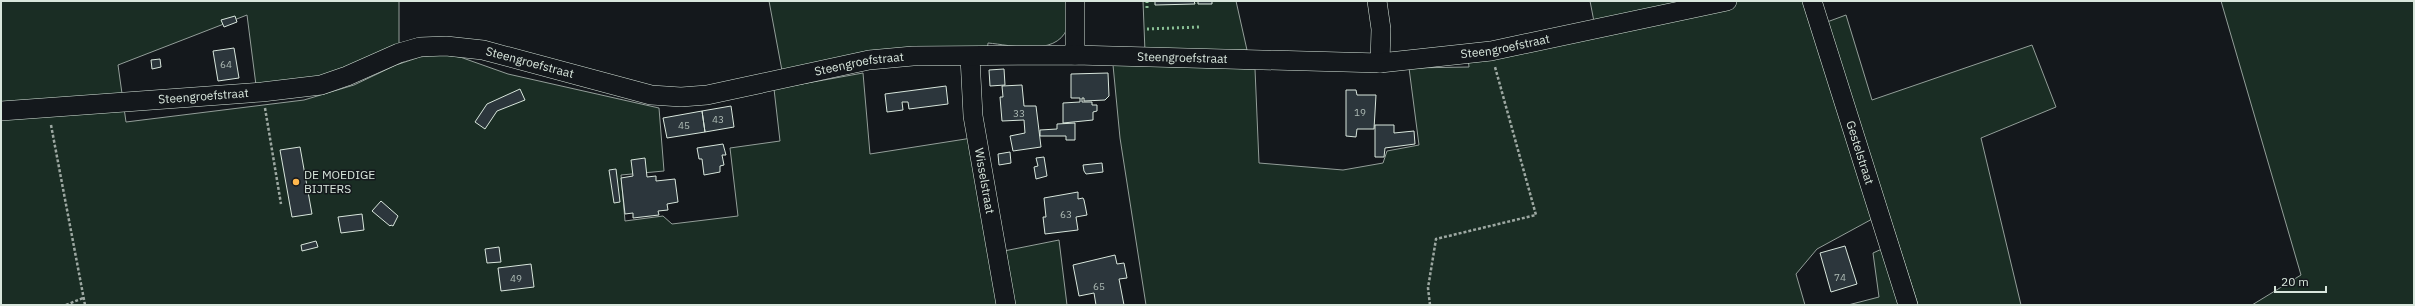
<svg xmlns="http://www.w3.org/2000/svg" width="2415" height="306" viewBox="0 0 2415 306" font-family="'IBM Plex Sans',sans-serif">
<rect width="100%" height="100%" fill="#14181c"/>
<path fill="#1a2d24" stroke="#939e99" d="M1,1H399V48L354,70L257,93L247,15L118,65L126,122L304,100L354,85L396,65L420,57L439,54L460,57L508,74L659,108L664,171L621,175L625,221L663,216L672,224L738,216L730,148L780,141L774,89L863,73L870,154L972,138L1004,251L1059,240L1067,305H1Z
M769,1H1071C1070,9 1070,21 1067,29C1055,57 1011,45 988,43L987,53L783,76Z
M1143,1H1236L1247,50L1145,52Z
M1590,1H1805L1874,218L1817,249L1796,274L1805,305H1146L1120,138L1113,65L1255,69L1259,163L1343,170L1383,163L1387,151L1419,145L1409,68L1469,67L1468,57L1596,32Z
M2221,1H2414V305H2252L2301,275Z
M1846,15L1872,100L2032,45L2056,107L1981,138L2021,305H1918L1827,22Z
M1884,248L1901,305H1848L1879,297L1873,253Z"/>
<path fill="#2c363c" stroke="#d8e6dc" d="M1155,1H1194L1195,4L1155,5Z
M1198,1H1212V4H1198Z
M235,16L237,22L224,27L221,20Z
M234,48L239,78L218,81L213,51Z
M160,59L161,67L152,69L151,60Z
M1004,69L1005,85L990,86L989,70Z
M1108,73L1109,96L1105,100L1084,101V98H1082V102H1092V105H1097V111L1093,112V120L1063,123V103L1080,102V98H1071V74Z
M1022,85L1024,106H1036L1041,147L1013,151L1010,136L1025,133L1024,120L1002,121L1000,97H1003L1002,86Z
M946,86L948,104L909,109L908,102H902L903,110L887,112L885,94Z
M520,89L525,100L497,111L485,129L475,122L487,104Z
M1346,90H1356L1357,95H1376L1374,129H1357L1356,137L1346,136Z
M731,106L734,127L705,132L702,111Z
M702,111L705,132L667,138L663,118Z
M1075,123V140H1066V136H1040V130L1057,129V124Z
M1375,125H1394V133L1414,131L1415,144L1385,148L1384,157H1375Z
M723,144L726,155H722L724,165L720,166V172L704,175L702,159H699L697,148Z
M300,147L312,214L292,217L280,150Z
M1010,152L1011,163L999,165L998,154Z
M1044,157L1047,176L1036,179L1034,167L1038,166L1036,158Z
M645,158L647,177L656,176V181L675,179L678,202L667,204L668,210L658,211L659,215L633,218V213L625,214L621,178L633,176L631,160Z
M1102,163L1103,172L1086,174L1084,171L1083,165Z
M616,169L620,202L614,203L609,170Z
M1078,192V199L1083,198L1084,200L1087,215L1076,217L1078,230L1045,234L1043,217H1046L1044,198Z
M381,201L398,216L393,226L391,225L390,226L372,211Z
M362,214L364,230L341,233L338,217Z
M316,241L318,247L302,251L301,245Z
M1845,246L1857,284L1831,292L1820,253Z
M499,247L501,262L487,263L485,249Z
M1115,255L1117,264L1124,263L1127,278L1119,279L1124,305H1096L1094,293L1079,296L1073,265Z
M531,264L534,287L501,291L498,268Z"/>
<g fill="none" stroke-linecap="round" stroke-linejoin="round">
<g stroke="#d8e6dc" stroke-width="20">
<g id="minor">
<path d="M1075,1V55"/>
<path d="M1377,1L1381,29L1380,63"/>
<path id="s1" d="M1812,1L1908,305"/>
<path id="s2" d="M970,57L973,116L1006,305"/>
<path id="s3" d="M1,111L262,92L321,85L347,76L399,53L420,47L446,46L483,50L651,95L681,97L707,95L869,60L913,56L1075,55L1380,63L1491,51L1727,1"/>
</g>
</g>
<path stroke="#9da8a2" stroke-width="2.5" stroke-dasharray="3 2" stroke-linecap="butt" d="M265,108L281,204
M51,125L85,305
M66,305L83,298
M1430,305L1428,288L1436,239L1536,215L1495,67"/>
<use href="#minor" stroke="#14181c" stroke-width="19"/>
<path stroke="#8ac095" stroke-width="3" stroke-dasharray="2 3" stroke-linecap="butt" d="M1147,1V10
M1147,29L1199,27"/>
</g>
<circle fill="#ffb74d" stroke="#14181c" stroke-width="1.5" cx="296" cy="182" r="4"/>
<g text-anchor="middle" stroke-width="3" stroke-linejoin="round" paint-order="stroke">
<g font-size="10" fill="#adbab4">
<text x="226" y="68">64</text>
<text x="1360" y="116">19</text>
<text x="1019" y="117">33</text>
<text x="718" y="123">43</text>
<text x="684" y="129">45</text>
<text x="1066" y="218">63</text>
<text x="1840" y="281">74</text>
<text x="516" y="282">49</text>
<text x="1099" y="290">65</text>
</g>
<g font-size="12" fill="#d8e6dc" stroke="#14181c">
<text dy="4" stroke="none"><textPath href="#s3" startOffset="1524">Steengroefstraat</textPath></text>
<text dy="4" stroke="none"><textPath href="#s3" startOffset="1200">Steengroefstraat</textPath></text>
<text dy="4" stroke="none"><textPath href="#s3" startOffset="539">Steengroefstraat</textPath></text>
<text dy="4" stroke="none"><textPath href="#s3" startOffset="876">Steengroefstraat</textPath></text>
<text dy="4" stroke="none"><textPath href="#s3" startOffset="203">Steengroefstraat</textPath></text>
<text dy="4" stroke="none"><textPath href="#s1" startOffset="159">Gestelstraat</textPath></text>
<text dy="4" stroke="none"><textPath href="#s2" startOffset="125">Wisselstraat</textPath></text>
</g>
<g font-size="12" fill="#d8e6dc" stroke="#14181c" text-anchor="start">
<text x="304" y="179">DE MOEDIGE<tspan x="304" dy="14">BIJTERS</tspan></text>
</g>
</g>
<rect width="2415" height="306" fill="none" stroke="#d8e6dc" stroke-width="4"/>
<path d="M2275 286v6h51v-6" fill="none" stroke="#d8e6dc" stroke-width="2"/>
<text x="2281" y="286" font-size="12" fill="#d8e6dc" stroke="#14181c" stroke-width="3" paint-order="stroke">20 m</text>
</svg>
